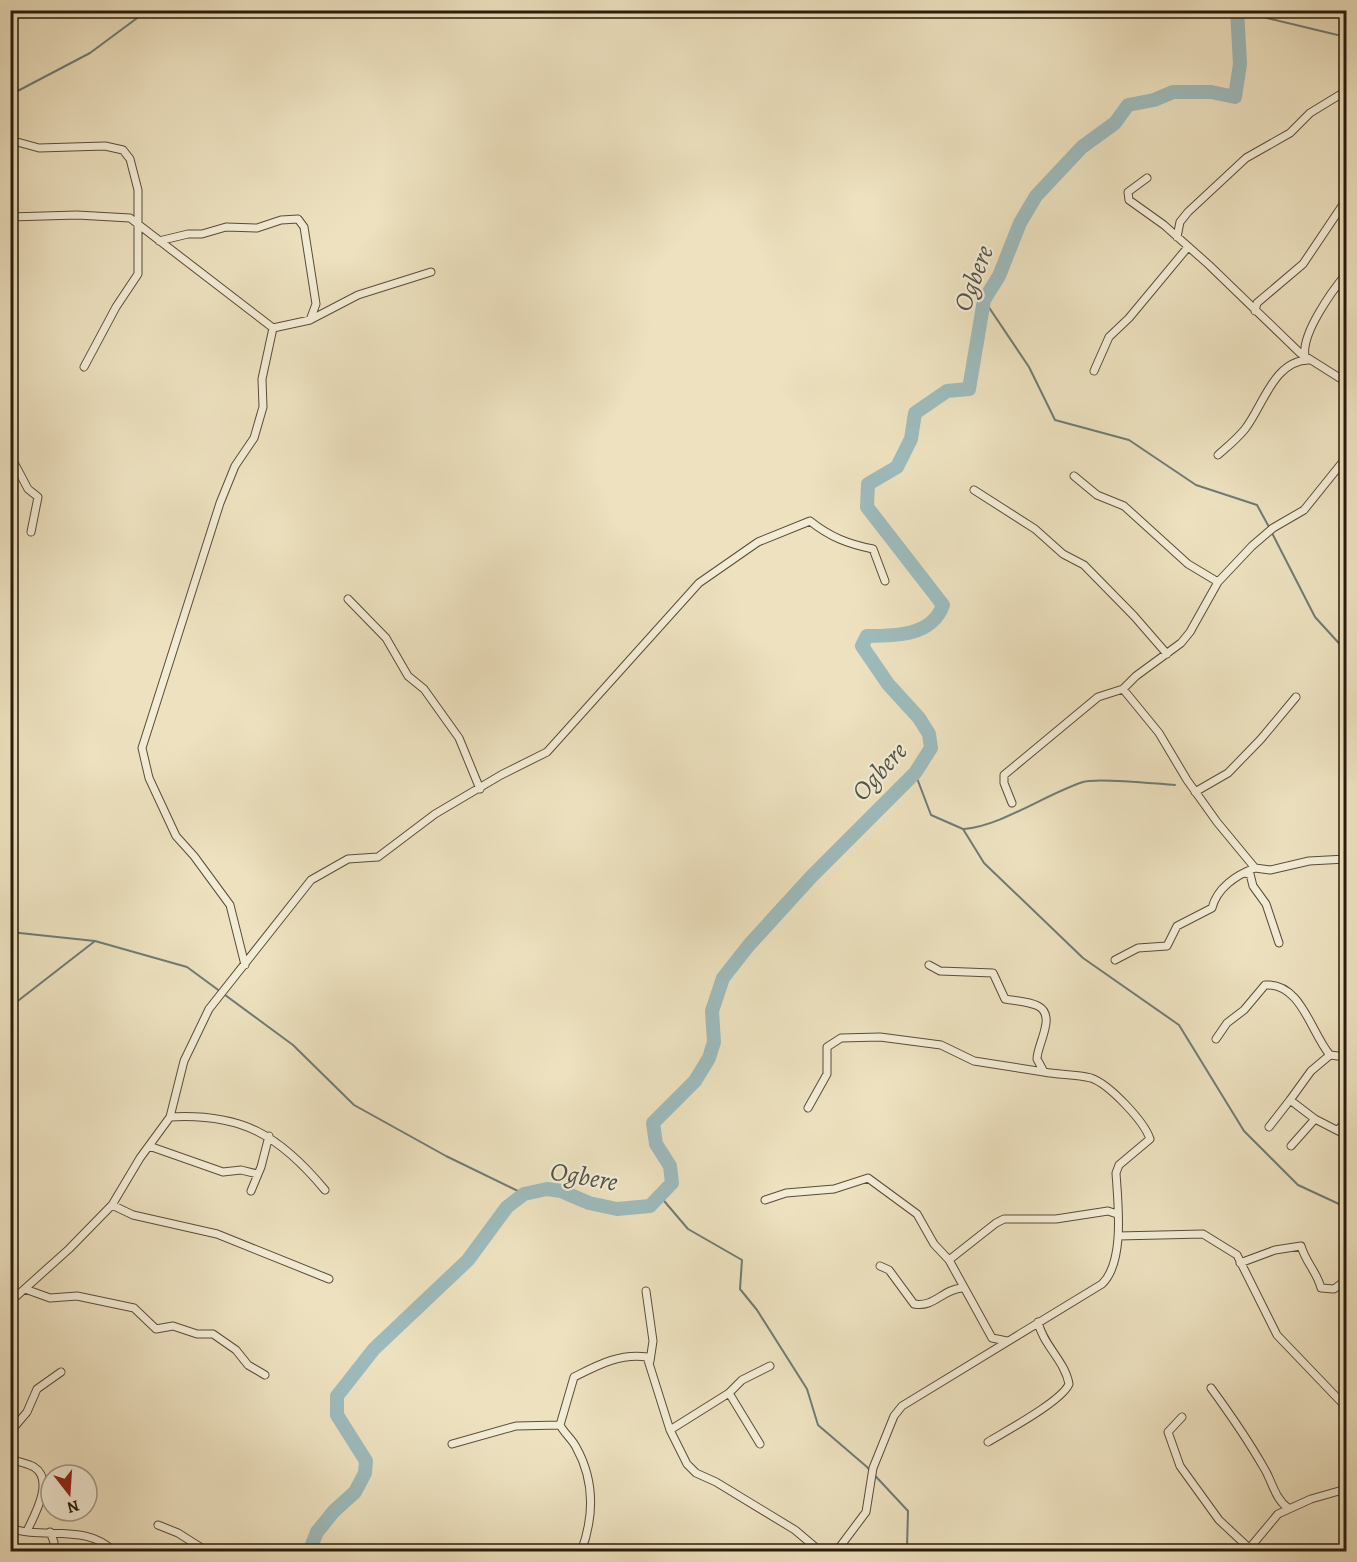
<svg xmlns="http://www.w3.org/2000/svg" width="1357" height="1562" viewBox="0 0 1357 1562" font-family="Alegreya,serif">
<rect width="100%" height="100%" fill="#ede1bf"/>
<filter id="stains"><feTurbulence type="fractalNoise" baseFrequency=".00333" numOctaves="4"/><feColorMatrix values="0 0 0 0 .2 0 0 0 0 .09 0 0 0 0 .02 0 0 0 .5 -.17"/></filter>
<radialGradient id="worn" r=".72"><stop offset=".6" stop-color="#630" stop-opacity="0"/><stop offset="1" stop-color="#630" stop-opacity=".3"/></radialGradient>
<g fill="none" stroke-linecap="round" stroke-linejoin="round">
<path stroke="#6f7b75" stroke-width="2" d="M1238,11L1346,37
M10,95L90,53L148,10
M984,300L1029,367L1055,420L1129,440L1196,485L1257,505L1269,527
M1272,533L1315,617L1346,651
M915,773L931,815L963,829L984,863L1083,958L1179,1025L1244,1131L1298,1185L1339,1204L1346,1217
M964,829C1001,826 1046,794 1083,782C1097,777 1157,784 1175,785
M10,932L95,941L187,967L293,1045L354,1105L446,1156L524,1194
M10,1007L95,941
M659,1195L688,1229L742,1260L740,1289L757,1310L807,1389L818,1425L867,1467L908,1511L907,1548L904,1552
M907,1548L941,1552"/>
<path stroke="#9dbbbc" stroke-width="14" d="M309,1552L317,1532L334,1511L355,1492L365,1473L366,1461L337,1415V1396L374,1349L468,1260L507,1207L524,1194L547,1189L561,1191L589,1203L617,1209L650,1206L672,1183L670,1166L656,1144L653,1123L695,1081L709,1058L714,1042L712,1011L723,978L749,945L811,877L915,773L931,748L929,734L919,718L888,684L862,646L867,636C896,636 932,636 943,605L867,507L868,484L897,467L911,439L915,413L947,391L969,389L984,300L999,276L1020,223L1036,196L1082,147L1115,123L1128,105L1154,100L1173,92H1211L1235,97L1240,64L1237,10"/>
<g stroke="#5b4c38" stroke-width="9">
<path id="street" d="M10,140L39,148L105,146L123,150L130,159L138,190V274L116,307L84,367
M1147,178L1128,192L1129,200L1164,225L1209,265L1300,353L1346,382
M10,217L77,215L130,218L273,328L310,320L358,295L431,272
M1177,237L1180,222L1188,212L1246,158L1290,133L1310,113L1346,91
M159,241L188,234H202L226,227L257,228L281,220L298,219L304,227L316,304L310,320
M1255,311L1257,303L1303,264L1346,200
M1305,356C1301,334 1332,291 1346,274
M1094,371L1109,337L1129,318L1188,247
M10,455L28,489L38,497L31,532
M1218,455C1227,447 1237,439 1245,429C1263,406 1274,360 1309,360
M1074,476L1097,495L1124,506L1188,564L1218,582
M974,490L1035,529L1063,554L1084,565L1134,616L1167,654
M348,599L386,638L408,676L424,689L459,738L480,789
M1123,689L1159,733L1187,780L1217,822L1255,868L1270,870L1309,861L1346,859
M1195,792L1228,773L1261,739L1296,697
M1012,803L1004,783V775L1098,697L1123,689L1136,676L1181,643L1190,632L1218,582L1252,546L1273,528L1304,510L1345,459
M1244,873L1250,874L1253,886L1266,904L1279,943
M1115,960L1138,948L1167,946L1177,926L1212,908C1217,888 1236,875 1255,868
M245,965L230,905L194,856L176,836L149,778L142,748L220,503L235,466L254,438L263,407L262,379L273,328
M1216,1039L1227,1023L1244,1010L1265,985C1301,982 1311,1033 1330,1055L1346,1057
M808,1108L827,1074V1047L841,1038L880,1037L941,1045L974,1061L1044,1072
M170,1117C243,1113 280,1136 325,1190
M1315,1119L1290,1100L1311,1071L1330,1055
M1269,1127L1290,1100
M1338,1130L1346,1121
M149,1146L223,1172L241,1170L257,1174
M1291,1146L1315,1119L1346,1135
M251,1191L261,1167L269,1136
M765,1200L786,1193L834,1189L868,1178L917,1214L934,1244L949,1260L992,1338L1007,1341
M112,1205L133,1215L217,1234L329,1279
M1118,1236L1203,1234L1237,1255L1277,1335L1346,1407
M949,1260L996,1223L1004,1219H1056L1108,1211L1117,1214
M1240,1263L1275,1250L1301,1246C1306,1263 1317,1272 1321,1288L1334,1289L1346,1280
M880,1266L889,1270L914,1304C934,1308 943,1289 962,1288
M25,1289L50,1298L77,1296L134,1308L156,1329L173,1326L197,1334H213L236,1350L248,1365L265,1375
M646,1291L653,1341L650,1361
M10,1302L69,1249L112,1205L140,1158L170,1117L184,1061L209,1009L311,880L348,859L378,857L435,814L501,775L547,752L699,583L758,542L810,521C830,537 848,544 873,549L885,581
M1211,1388C1230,1414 1248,1440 1264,1468C1272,1481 1275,1499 1288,1508
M729,1393L742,1380L770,1366
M1182,1417L1168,1432L1180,1466L1219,1520L1249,1548
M560,1425L574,1377C598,1365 620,1353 647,1357L670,1430L687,1464L696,1473L716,1482L795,1530L821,1552
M670,1430L729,1393L760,1444
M10,1432L27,1412L37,1389L61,1372
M988,1442C1006,1431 1062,1401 1069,1384C1065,1361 1043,1345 1038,1322
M452,1444L516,1426L560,1425C564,1433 572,1439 576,1447C595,1481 594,1517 581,1552
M10,1459C18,1462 27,1463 34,1467C55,1480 34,1516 27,1531
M158,1525L178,1533L208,1552
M10,1528C43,1540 88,1523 114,1552
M50,1532L54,1542L52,1552
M1248,1550L1278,1514L1311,1499L1346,1489
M836,1552L866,1512L873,1468L894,1416L902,1406L1102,1284C1125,1262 1118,1204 1116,1173L1119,1165L1150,1139C1144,1121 1109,1084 1091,1078C1076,1074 1059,1075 1044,1072L1037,1059C1037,1044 1057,1016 1038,1006C1028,1001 1015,1001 1005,999L993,973L940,971L929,965"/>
</g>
<use href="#street" stroke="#f3ecd5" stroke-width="7"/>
</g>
<g text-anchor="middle" stroke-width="4.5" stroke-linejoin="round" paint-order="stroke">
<g font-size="26" font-style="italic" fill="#525349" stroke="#f3ecd5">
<text transform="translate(973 278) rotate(-69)" y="9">Ogbere</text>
<text transform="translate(879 771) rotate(-48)" y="9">Ogbere</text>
<text transform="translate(584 1176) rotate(10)" y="9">Ogbere</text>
</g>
</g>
<rect width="1357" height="1562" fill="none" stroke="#ede1bf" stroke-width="36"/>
<rect x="12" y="12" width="1333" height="1538" fill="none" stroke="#2a1b0b" stroke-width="3"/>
<rect x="18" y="18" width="1321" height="1526" fill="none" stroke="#2a1b0b" stroke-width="1.5"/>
<g transform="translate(69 1493) rotate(163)"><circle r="28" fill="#f3ecd5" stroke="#a39884" stroke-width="1.5"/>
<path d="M0-4.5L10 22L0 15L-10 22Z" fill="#8f2418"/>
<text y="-9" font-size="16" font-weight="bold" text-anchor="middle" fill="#2a1b0b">N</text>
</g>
<rect width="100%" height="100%" filter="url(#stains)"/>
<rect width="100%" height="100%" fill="url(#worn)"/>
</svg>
